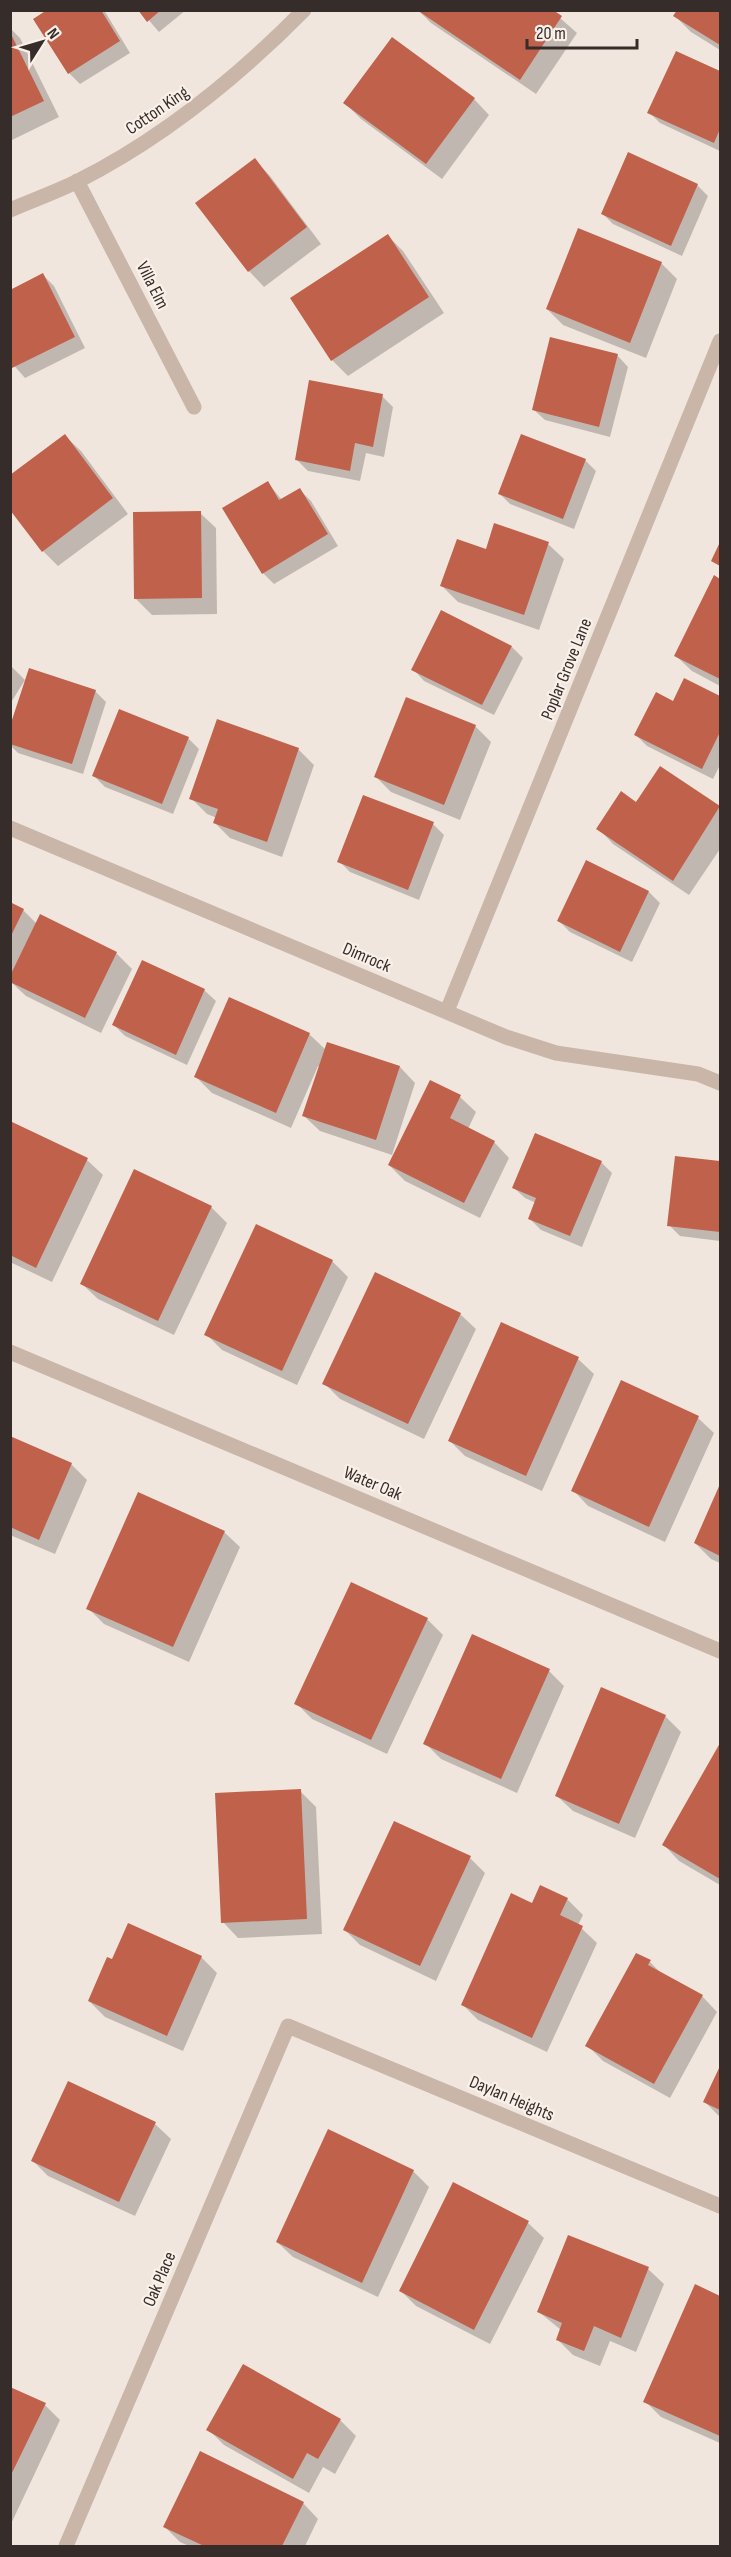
<svg xmlns="http://www.w3.org/2000/svg" width="731" height="2557" viewBox="0 0 731 2557" font-family="'Sofia Sans Condensed',sans-serif">
<rect width="100%" height="100%" fill="#f1e6dd"/>
<path fill="#0003" d="M50,10H104L130,53L80,84L69,73Z
M140,10H186L159,32Z
M418,10H551L577,33L536,94L431,23Z
M678,10H720V50L691,32L675,16Z
M10,28L20,38L59,117L10,141Z
M676,53L720,73V151L660,123L649,112Z
M474,99L489,115L442,179L361,119L345,103Z
M255,160L270,176L321,244L264,287L249,271Z
M697,185L708,196L682,256L613,224L602,213Z
M388,236L403,251L444,313L348,376L332,360L292,298Z
M661,263L677,279L646,358L563,325L547,309Z
M43,275L54,286L85,348L25,378L10,361V291Z
M617,355L628,367L610,437L545,420L533,409Z
M382,396L393,407L384,457L366,453L360,481L308,471L297,460Z
M65,436L81,451L128,514L58,566L43,551Z
M585,460L596,471L574,529L510,504L499,493Z
M268,483L282,500L300,490L311,501L338,546L274,584L263,573Z
M200,513L216,528L217,614L152,615L136,599Z
M548,544L564,559L539,630L458,602L442,586L487,551Z
M715,577L720,580V686L692,671L676,656Z
M512,647L523,658L494,715L424,681L413,669Z
M10,665L25,680L10,704Z
M685,680L720,698V765L713,779L647,746L636,735L673,703Z
M95,691L106,702L83,774L18,753L10,745V731Z
M475,726L491,742L460,820L391,792L375,776Z
M188,738L199,749L173,814L105,787L94,776Z
M298,749L314,765L282,857L230,838L215,823L217,818L207,814L191,798Z
M660,768L720,808V849L689,895L613,844L598,828L636,804Z
M433,824L444,835L419,900L350,872L339,861Z
M587,862L649,892L660,903L632,962L570,932L559,921Z
M10,904L23,910L37,924L116,953L132,969L101,1033L26,996L12,983L10,987Z
M204,990L216,1001L187,1065L125,1036L114,1025Z
M309,1034L326,1050L400,1067L415,1083L392,1155L320,1131L304,1116L320,1067L318,1066L291,1128L212,1093L196,1077Z
M431,1082L460,1097L476,1112L468,1129L494,1142L509,1158L480,1218L405,1181L389,1165Z
M12,1123L87,1160L103,1175L52,1282L10,1262Z
M676,1157L720,1163V1241L680,1236L669,1225Z
M601,1162L612,1173L582,1247L541,1230L530,1219L536,1203L525,1198L513,1187Z
M211,1207L227,1223L174,1335L98,1299L82,1284Z
M332,1261L348,1277L297,1385L222,1350L206,1334Z
M460,1314L476,1329L424,1439L340,1399L324,1383Z
M502,1324L578,1359L594,1374L542,1491L465,1456L450,1441Z
M622,1382L698,1418L714,1433L665,1542L588,1506L573,1490Z
M10,1438L71,1464L87,1480L55,1554L10,1535Z
M720,1488V1563L711,1559L695,1543Z
M224,1532L240,1547L189,1662L104,1624L88,1608Z
M427,1619L443,1635L387,1754L312,1719L296,1703Z
M549,1671L564,1686L517,1793L441,1759L425,1743Z
M665,1716L681,1732L635,1838L573,1811L557,1796Z
M720,1746V1885L679,1861L664,1845Z
M300,1791L316,1807L322,1934L238,1938L223,1922Z
M470,1858L485,1873L436,1981L360,1945L345,1930Z
M567,1899L583,1915L578,1925L597,1943L547,2052L478,2020L462,2004L533,1905Z
M201,1957L217,1973L183,2051L105,2017L89,2001Z
M650,1962L663,1975L702,1996L717,2012L670,2098L603,2061L587,2045Z
M720,2069V2117L705,2102Z
M155,2124L171,2139L135,2216L48,2176L32,2160Z
M413,2171L429,2187L378,2297L293,2257L277,2242Z
M454,2184L528,2223L544,2238L490,2344L416,2306L400,2290Z
M648,2269L664,2284L636,2352L610,2341L600,2366L573,2355L557,2339L561,2330L539,2312Z
M695,2286L720,2297V2443L661,2417L645,2401Z
M243,2366L340,2420L356,2436L335,2474L323,2467L309,2493L224,2445L208,2429Z
M10,2388L45,2405L60,2420L10,2526Z
M303,2503L318,2519L305,2546H189L180,2542L165,2527Z"/>
<path fill="#c0614c" d="M47,10H101L120,41L68,74L33,19Z
M138,10H161L147,22Z
M417,10H553L562,16L520,80Z
M677,10H720V45L673,16Z
M10,32L44,101L10,117Z
M392,37L475,98L426,164L343,103Z
M676,51L720,71V129L714,143L647,113Z
M628,152L698,184L671,246L601,214Z
M255,158L307,227L248,272L195,203Z
M578,228L662,262L630,343L546,309Z
M388,234L429,297L331,361L290,298Z
M43,273L75,337L12,368L10,290Z
M550,337L618,354L599,427L532,410Z
M309,380L383,394L373,447L355,443L350,471L295,460Z
M65,434L113,498L42,552L10,510V475Z
M521,434L586,459L563,519L498,494Z
M268,481L279,500L300,488L328,534L262,574L222,508Z
M201,511L202,598L134,599L133,512Z
M494,523L549,542L524,615L440,586L457,539L486,549Z
M720,542V566L711,561Z
M714,575L720,579V679L674,656Z
M441,610L512,646L482,705L411,670Z
M29,668L96,690L72,764L10,744V726Z
M684,678L720,696V732L702,769L634,735L656,692L673,701Z
M406,697L476,725L444,805L374,777Z
M119,709L189,737L162,804L92,776Z
M217,719L299,748L267,842L213,823L218,809L189,799Z
M660,766L720,806L673,881L596,829L621,791L636,802Z
M363,795L434,822L408,890L337,862Z
M586,860L649,891L620,952L557,921Z
M10,902L24,909L10,938Z
M40,914L117,952L85,1018L10,982V976Z
M142,960L205,989L176,1055L112,1025Z
M229,997L310,1033L276,1113L194,1077Z
M327,1042L400,1066L376,1140L302,1116Z
M430,1080L461,1095L450,1118L495,1141L464,1203L388,1165Z
M10,1121L88,1158L36,1268L10,1255Z
M535,1133L602,1161L570,1236L528,1219L536,1198L512,1188Z
M675,1156L720,1161V1232L667,1226Z
M134,1169L212,1206L158,1321L80,1284Z
M256,1224L333,1260L282,1371L204,1335Z
M375,1272L461,1313L408,1424L322,1384Z
M501,1322L579,1357L526,1476L448,1441Z
M621,1380L699,1416L649,1527L571,1491Z
M10,1436L72,1463L39,1540L10,1527Z
M720,1484V1556L694,1543Z
M138,1492L225,1531L173,1647L86,1609Z
M351,1582L428,1618L371,1740L294,1704Z
M472,1634L550,1669L501,1779L423,1744Z
M601,1687L666,1715L619,1824L555,1796Z
M720,1743V1879L662,1845Z
M301,1789L307,1919L221,1923L215,1793Z
M394,1821L471,1856L420,1966L343,1930Z
M540,1885L568,1898L560,1915L583,1926L532,2038L461,2005L511,1893L532,1903Z
M128,1923L202,1956L167,2036L88,2001L107,1957L112,1959Z
M636,1953L651,1960L648,1965L703,1995L654,2084L585,2046Z
M720,2066V2110L703,2102Z
M68,2081L156,2122L119,2202L31,2161Z
M328,2129L414,2170L362,2283L276,2242Z
M453,2182L529,2221L474,2330L399,2291Z
M568,2235L649,2267L621,2338L594,2326L584,2351L556,2340L562,2323L537,2312Z
M695,2284L720,2296V2436L643,2402Z
M243,2364L341,2419L318,2459L307,2453L293,2479L206,2430Z
M10,2387L46,2403L10,2477Z
M200,2451L304,2502L282,2546H204L163,2527Z"/>
<g fill="none" stroke-linecap="round" stroke-linejoin="round">
<path stroke="#c9b6a9" stroke-width="15" d="M77,181L194,407
M10,210C33,200 56,192 78,181C163,138 237,78 304,10
M10,828L506,1037L556,1053L698,1074L720,1083
M447,1011L720,341
M10,1352L720,1651
M66,2546L288,2026L720,2206"/>
</g>
<g text-anchor="middle" stroke-width="4.5" stroke-linejoin="round" paint-order="stroke">
<g font-size="18" fill="#362c29" stroke="#f9f1e9">
<text transform="translate(157 110) rotate(-34)" y="6">Cotton King</text>
<text transform="translate(153 285) rotate(63)" y="6">Villa Elm</text>
<text transform="translate(566 669) rotate(-68)" y="6">Poplar Grove Lane</text>
<text transform="translate(367 957) rotate(23)" y="6">Dimrock</text>
<text transform="translate(373 1483) rotate(23)" y="6">Water Oak</text>
<text transform="translate(512 2098) rotate(23)" y="6">Daylan Heights</text>
<text transform="translate(159 2279) rotate(-67)" y="6">Oak Place</text>
</g>
</g>
<rect width="731" height="2557" fill="none" stroke="#362c29" stroke-width="24"/>
<g transform="translate(42 42) rotate(53)" stroke="#f9f1e9" stroke-width="4.5" paint-order="stroke">
<path d="M0-4.5L10 22L0 15L-10 22Z" fill="#362c29"/>
<text y="-9" font-size="16" font-weight="bold" text-anchor="middle" fill="#362c29">N</text>
</g>
<path d="M527 39v9h110v-9" fill="none" stroke="#362c29" stroke-width="3"/>
<text x="536" y="39" font-size="18" fill="#362c29" stroke="#f9f1e9" stroke-width="4.5" paint-order="stroke">20 m</text>
</svg>
